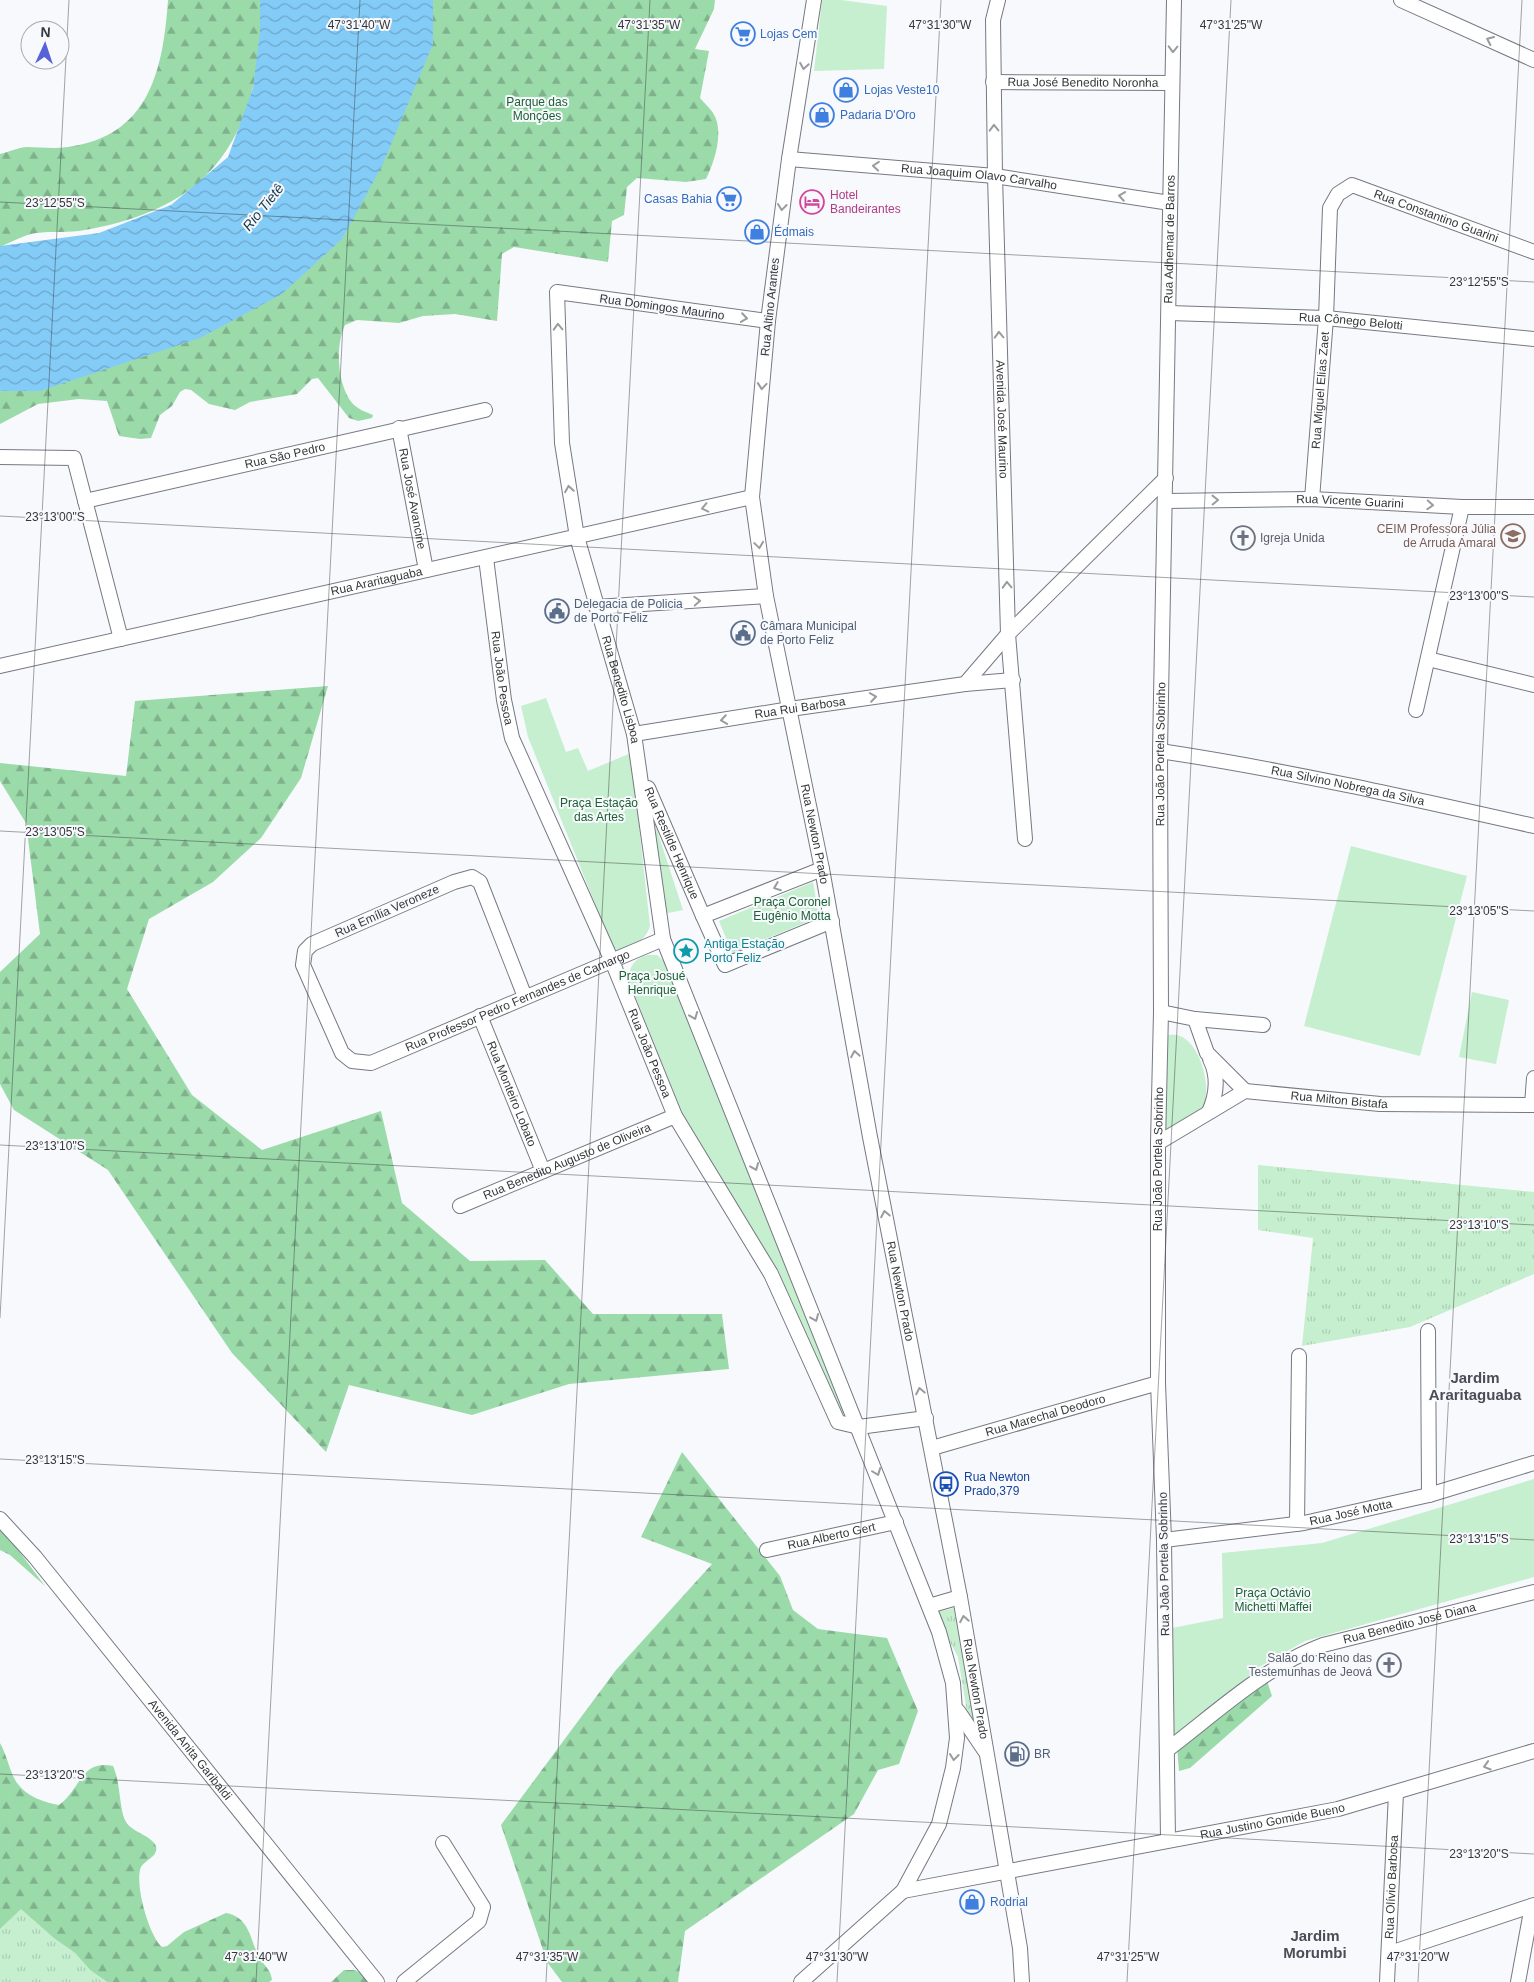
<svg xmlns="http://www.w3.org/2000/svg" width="1534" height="1982" viewBox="0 0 1534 1982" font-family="Helvetica,sans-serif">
<defs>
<pattern id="grass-tufts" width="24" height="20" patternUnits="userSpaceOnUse" patternTransform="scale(1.25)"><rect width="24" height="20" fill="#c5efce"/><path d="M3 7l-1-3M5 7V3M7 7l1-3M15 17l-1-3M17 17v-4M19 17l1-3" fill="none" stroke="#aaceb2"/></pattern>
<pattern id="forest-firs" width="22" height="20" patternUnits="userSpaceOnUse" patternTransform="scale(1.25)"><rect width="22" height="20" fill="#9bdbaa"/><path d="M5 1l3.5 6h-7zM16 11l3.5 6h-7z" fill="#7fb28c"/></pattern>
<pattern id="water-waves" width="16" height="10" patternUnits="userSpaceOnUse" patternTransform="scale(1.25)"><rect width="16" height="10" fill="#84ccf8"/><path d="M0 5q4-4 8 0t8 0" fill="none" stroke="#6da6ca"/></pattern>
</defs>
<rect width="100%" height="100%" fill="#f8f9fd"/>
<path fill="url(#grass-tufts)" d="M1258,1165L1534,1192V1274L1410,1327L1302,1346L1313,1238L1258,1230Z
M954,1608L976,1729L968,1718L958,1657L945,1633L937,1612Z
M21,1908L55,1939L75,1953L90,1970L107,1982H0V1929Z"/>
<path fill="url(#forest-firs)" d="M168,0H266C262,27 260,56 254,83C232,176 175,214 85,230C69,233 52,231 36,233C24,235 11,242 0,247V154C8,152 17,148 26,147C40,147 54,149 68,147C149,136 163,71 168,0Z
M418,0H715L714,9L695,49L709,51L700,98C704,103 710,108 713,113C725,131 714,163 706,179L686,182L637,178L627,187L624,215L612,221L608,262L514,247L502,254L497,321L455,314L423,316L399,323L357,320L345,325C335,346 337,386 353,404C359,410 366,412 373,415L372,418L358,421L349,418L318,378L312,379L297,394L250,402L235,410L209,404L191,390L185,389L180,392L172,406L160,415L151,438L140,439L119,436L107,401L79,399L38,404L0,424V349Z
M328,686L301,778L261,838L213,882L149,919L127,989L192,1095L262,1150L381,1111L402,1203L470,1261L545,1260L593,1314H722L729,1369L569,1384L472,1415L349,1385L326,1452L232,1353L108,1170L14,1110L0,1084V972L40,934L26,823L0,781V763L126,776L135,701Z
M682,1452L780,1576L793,1610L818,1629L887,1638L918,1711L899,1764L878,1770L854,1814L685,1931L678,1982H562L547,1962L501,1825L616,1670L712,1564L641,1537Z
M0,1522L1,1527L45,1586L10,1555L0,1550Z
M1267,1681L1272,1696L1190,1768L1179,1771L1177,1747Z
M0,1743C7,1755 10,1773 17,1783C26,1796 45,1803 59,1805C81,1789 81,1759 113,1766C121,1783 119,1811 126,1822C133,1833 151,1835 156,1846C159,1856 145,1860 141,1867C134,1883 149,1936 162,1947L167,1946L184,1932L226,1913C249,1917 250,1938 258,1955C263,1965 271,1969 272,1980L269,1982H107L90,1970L75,1953L55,1939L21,1909L0,1929Z
M344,1970H355L376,1982H331Z"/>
<path fill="#c5efce" d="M822,0H841L887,6L884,69L814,71Z
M546,698L566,752L578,748L588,771L631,753L650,926C646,940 632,948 618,951L612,946L528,737L521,706Z
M655,824L683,910L663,914Z
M1351,846L1467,876L1420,1056L1304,1026Z
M813,882L819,917L732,953L719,921Z
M648,955H657L668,965L846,1415L839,1412L776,1271L682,1113L629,981C628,967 635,958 648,955Z
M1472,992L1509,1000L1496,1064L1459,1057Z
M1165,1035C1169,1035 1176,1034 1180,1036C1201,1044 1213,1090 1202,1108C1196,1119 1181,1125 1170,1130L1163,1128Z
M1534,1479V1577L1305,1641L1259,1667L1188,1728L1179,1734L1172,1733V1628L1223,1618L1222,1553L1322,1543Z"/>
<path fill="url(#water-waves)" d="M260,0H433V44L382,166L342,239L282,294L200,338L40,391H0V246L99,233L171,205L228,157L253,88L260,32Z"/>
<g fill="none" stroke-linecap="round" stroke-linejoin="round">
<g stroke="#767983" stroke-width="16">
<g id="minor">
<path id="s1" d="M814,0L789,159L768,321L752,497L766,596L822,869L870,1137L960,1597L1020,1948L1022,1982"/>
<path id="s2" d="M998,0L993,20L995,176L1008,634L1025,839"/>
<path d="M1401,0L1534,60"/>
<path id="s3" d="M993,82L1172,83"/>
<path id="s4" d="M789,159L995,176L1170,203"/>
<path id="s5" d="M1169,313L1326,318L1534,339"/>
<path id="s6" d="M768,321L557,292L562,443L577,537L634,734L663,939L939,1632L953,1683L957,1738L953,1768L939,1824L903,1891L801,1982"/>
<path id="s7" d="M399,428L426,570"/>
<path d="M0,457L74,458L121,639"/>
<path id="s8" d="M1312,499L1326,318L1330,208L1338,194L1352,185L1534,252"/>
<path id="s9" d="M85,501L485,410"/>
<path id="s10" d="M1166,501L1312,499L1462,507H1534"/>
<path id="s11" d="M486,558L504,700L512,738L612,961L675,1116L771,1274L838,1422L859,1427L926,1418"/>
<path d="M596,607L766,596"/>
<path d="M1428,659L1534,685"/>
<path id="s12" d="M0,666L752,497"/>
<path d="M965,684L1013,680"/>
<path d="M1416,710L1462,507"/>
<path id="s13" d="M634,734L790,709L965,684L1008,634L1166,478"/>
<path id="s14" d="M1160,751C1286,770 1410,798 1534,826"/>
<path id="s15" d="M648,788L703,916"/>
<path d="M822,869L703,916L725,965L832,921"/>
<path id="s16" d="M525,997L480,882L472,877L454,882L312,944L305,951L303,965L342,1053L352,1061L371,1063L663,939"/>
<path d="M1161,1012L1195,1019L1207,1053L1245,1091"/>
<path id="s17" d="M480,1016L543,1171"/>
<path d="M1195,1019L1263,1025"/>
<path d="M1532,1105L1534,1078"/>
<path d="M1209,1112C1217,1094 1219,1077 1210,1059"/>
<path id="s18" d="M1158,1143L1245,1091L1380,1104L1534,1105"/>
<path id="s19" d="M460,1206L675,1116"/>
<path d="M1428,1331L1429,1495"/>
<path id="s20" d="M932,1448L1158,1383"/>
<path id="s21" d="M0,1519L35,1557L377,1982"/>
<path d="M1297,1524L1299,1356"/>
<path id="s22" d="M1164,1540L1304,1523L1429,1495L1534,1463"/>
<path id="s23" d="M767,1550L896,1522"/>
<path d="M929,1606L960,1597"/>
<path d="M958,1711L985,1751"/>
<path id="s24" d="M1167,1750C1216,1713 1264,1667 1323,1645L1534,1592"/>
<path id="s25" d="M1168,1840L1164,1540L1158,1383V1143L1161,1012L1160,751L1174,0"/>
<path id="s26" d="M903,1891L1338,1809L1534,1751"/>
<path d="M1390,1953L1534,1905"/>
<path d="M404,1982L479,1921L483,1907L443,1843"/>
<path id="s27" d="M1387,1982L1396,1793"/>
<path d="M1518,1982L1532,1906"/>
</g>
</g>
<use href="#minor" stroke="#fff" stroke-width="14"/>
</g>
<defs><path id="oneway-chevron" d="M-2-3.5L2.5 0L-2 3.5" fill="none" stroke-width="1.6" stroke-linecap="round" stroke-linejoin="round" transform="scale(1.25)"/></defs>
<g stroke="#9a9b9e">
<use href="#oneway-chevron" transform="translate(1490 40) rotate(-155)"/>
<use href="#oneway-chevron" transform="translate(1173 49) rotate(91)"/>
<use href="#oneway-chevron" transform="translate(804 66) rotate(99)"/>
<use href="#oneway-chevron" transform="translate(994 128) rotate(-91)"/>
<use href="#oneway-chevron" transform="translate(876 166) rotate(-175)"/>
<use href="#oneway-chevron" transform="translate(1122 196) rotate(-171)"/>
<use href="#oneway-chevron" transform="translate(782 207) rotate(97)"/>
<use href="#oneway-chevron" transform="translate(744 318) rotate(8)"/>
<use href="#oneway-chevron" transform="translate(558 327) rotate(-92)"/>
<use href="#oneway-chevron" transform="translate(999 335) rotate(-92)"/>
<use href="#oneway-chevron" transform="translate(762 386) rotate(95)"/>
<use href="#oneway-chevron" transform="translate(569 489) rotate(-99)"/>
<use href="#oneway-chevron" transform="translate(1215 500) rotate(-1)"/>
<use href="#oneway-chevron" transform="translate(1430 505) rotate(3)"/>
<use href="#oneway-chevron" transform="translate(705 508) rotate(167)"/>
<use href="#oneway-chevron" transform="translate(759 545) rotate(82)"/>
<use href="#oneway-chevron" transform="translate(1007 585) rotate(-92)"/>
<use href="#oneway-chevron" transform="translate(697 601) rotate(-3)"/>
<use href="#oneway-chevron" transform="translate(873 697) rotate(-8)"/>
<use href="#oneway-chevron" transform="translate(724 720) rotate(171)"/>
<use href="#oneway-chevron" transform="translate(777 887) rotate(159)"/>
<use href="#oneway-chevron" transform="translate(694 1016) rotate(68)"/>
<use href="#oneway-chevron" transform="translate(855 1054) rotate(-100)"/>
<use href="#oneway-chevron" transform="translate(755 1167) rotate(68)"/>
<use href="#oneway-chevron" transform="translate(885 1214) rotate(-101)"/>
<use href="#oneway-chevron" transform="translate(815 1318) rotate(68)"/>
<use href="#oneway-chevron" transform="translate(920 1391) rotate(-101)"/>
<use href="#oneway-chevron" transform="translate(877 1472) rotate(69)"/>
<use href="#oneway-chevron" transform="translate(964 1619) rotate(-100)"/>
<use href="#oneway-chevron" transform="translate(954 1757) rotate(97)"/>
<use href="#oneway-chevron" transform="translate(1487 1766) rotate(163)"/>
</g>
<path fill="none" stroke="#36373c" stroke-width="1" stroke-opacity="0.45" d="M0,202L1534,282M0,516L1534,597M0,831L1534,911M0,1145L1534,1225M0,1318L69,0M0,1459L1534,1540M0,1774L1534,1854M256,1982L360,0M546,1982L650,0M837,1982L941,0M1127,1982L1231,0M1418,1982L1522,0"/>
<defs>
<g id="supermarket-ring" transform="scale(1.25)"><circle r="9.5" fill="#f8f9fd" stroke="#3f7fe0" stroke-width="1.5"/><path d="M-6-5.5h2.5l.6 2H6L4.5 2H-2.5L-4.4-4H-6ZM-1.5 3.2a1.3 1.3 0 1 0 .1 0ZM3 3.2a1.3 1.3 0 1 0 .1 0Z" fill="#3f7fe0"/></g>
<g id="shop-ring" transform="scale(1.25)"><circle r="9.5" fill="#f8f9fd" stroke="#3f7fe0" stroke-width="1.5"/><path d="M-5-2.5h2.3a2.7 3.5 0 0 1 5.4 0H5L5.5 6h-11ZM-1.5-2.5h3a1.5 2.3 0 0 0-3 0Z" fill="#3f7fe0"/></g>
<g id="hotel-ring" transform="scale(1.25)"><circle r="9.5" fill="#f8f9fd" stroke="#d1479c" stroke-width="1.5"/><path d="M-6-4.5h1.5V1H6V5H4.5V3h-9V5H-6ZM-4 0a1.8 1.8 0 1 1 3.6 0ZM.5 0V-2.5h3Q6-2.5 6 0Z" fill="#d1479c"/></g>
<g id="school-ring" transform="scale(1.25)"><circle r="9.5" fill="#f8f9fd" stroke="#8d6e63" stroke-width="1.5"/><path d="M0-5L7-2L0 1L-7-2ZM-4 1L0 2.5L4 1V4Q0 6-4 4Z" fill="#8d6e63"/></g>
<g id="church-ring" transform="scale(1.25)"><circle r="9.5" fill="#f8f9fd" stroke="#6b7280" stroke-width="1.5"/><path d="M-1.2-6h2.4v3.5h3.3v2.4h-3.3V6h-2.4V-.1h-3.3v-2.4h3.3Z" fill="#6b7280"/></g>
<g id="civic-ring" transform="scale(1.25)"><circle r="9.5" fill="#f8f9fd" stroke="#5c6f8a" stroke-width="1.5"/><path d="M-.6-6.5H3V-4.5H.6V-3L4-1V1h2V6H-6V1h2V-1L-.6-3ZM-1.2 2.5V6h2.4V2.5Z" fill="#5c6f8a"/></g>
<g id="sight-ring" transform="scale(1.25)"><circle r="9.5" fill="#f8f9fd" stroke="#0f9aa8" stroke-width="1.5"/><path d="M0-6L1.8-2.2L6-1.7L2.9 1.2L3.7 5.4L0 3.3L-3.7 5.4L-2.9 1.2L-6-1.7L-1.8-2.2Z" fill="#0f9aa8"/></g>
<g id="bus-ring" transform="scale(1.25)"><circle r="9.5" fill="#f8f9fd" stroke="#1a4fb4" stroke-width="1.5"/><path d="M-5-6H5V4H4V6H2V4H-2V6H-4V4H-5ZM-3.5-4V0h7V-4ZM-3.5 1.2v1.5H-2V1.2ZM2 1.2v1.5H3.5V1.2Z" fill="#1a4fb4"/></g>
<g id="fuel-ring" transform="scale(1.25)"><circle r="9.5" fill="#f8f9fd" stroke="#5c6f8a" stroke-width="1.5"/><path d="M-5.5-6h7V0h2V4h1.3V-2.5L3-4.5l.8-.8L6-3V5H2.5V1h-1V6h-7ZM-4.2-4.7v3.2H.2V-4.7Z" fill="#5c6f8a"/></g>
</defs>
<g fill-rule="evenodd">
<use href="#supermarket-ring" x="743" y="34"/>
<use href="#shop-ring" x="846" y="90"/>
<use href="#shop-ring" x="822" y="115"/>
<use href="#supermarket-ring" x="729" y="199"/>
<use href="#hotel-ring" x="812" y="202"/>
<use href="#shop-ring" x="757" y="232"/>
<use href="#school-ring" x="1513" y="536"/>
<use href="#church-ring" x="1243" y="538"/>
<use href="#civic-ring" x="557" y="611"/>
<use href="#civic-ring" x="743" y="633"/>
<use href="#sight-ring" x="686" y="951"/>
<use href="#bus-ring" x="946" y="1484"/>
<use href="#church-ring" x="1389" y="1665"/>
<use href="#fuel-ring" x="1017" y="1754"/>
<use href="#shop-ring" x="972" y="1902"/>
</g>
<g text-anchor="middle" stroke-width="4" stroke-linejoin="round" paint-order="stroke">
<g font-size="12" fill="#366cbe" stroke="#f8f9fd" text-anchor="start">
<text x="760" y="38">Lojas Cem</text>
<text x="864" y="94">Lojas Veste10</text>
<text x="840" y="119">Padaria D'Oro</text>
<text x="712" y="203" text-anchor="end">Casas Bahia</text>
<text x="774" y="236">Édmais</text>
<text x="990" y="1906">Rodrial</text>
</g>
<g font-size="12" fill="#36373c" stroke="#f8f9fd">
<text dy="4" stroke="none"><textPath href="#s3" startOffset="90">Rua José Benedito Noronha</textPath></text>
<text dy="4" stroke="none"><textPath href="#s4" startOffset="191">Rua Joaquim Olavo Carvalho</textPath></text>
<text dy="4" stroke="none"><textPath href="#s8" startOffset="414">Rua Constantino Guarini</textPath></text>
<text dy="4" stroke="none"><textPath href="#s25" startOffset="1601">Rua Adhemar de Barros</textPath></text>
<text transform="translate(662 307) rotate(8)" y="4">Rua Domingos Maurino</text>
<text transform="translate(770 307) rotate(-84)" y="4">Rua Altino Arantes</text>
<text dy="4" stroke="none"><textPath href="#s5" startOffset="182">Rua Cônego Belotti</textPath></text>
<text dy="4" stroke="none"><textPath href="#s8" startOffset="109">Rua Miguel Elias Zaet</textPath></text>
<text dy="4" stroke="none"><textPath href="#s2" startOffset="420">Avenida José Maurino</textPath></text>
<text dy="4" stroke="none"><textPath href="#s9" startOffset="205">Rua São Pedro</textPath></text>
<text dy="4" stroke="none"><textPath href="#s7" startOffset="72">Rua José Avancine</textPath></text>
<text dy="4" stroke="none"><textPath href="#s10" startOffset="184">Rua Vicente Guarini</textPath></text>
<text dy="4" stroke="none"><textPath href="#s12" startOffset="386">Rua Araritaguaba</textPath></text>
<text dy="4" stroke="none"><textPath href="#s11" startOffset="121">Rua João Pessoa</textPath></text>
<text dy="4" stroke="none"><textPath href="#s6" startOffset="618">Rua Benedito Lisboa</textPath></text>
<text dy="4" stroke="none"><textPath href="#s13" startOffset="168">Rua Rui Barbosa</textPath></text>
<text dy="4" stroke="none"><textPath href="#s25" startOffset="1086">Rua João Portela Sobrinho</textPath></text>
<text dy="4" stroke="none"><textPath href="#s14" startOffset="191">Rua Silvino Nobrega da Silva</textPath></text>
<text dy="4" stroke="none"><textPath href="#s1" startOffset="844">Rua Newton Prado</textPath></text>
<text dy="4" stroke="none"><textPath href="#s15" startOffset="60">Rua Restilde Henrique</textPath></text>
<text transform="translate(387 911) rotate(-24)" y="4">Rua Emília Veroneze</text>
<text dy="4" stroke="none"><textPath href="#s16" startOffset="618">Rua Professor Pedro Fernandes de Camargo</textPath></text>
<text dy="4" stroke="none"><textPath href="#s11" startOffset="526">Rua João Pessoa</textPath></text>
<text dy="4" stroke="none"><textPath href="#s17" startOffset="84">Rua Monteiro Lobato</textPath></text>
<text dy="4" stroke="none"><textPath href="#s18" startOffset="196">Rua Milton Bistafa</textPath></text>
<text dy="4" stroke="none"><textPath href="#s25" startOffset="681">Rua João Portela Sobrinho</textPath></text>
<text dy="4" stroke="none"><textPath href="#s19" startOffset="116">Rua Benedito Augusto de Oliveira</textPath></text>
<text dy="4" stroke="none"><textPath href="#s1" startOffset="1309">Rua Newton Prado</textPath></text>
<text dy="4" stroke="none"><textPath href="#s20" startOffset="118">Rua Marechal Deodoro</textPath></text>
<text dy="4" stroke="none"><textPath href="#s22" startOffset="189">Rua José Motta</textPath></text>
<text dy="4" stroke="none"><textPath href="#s23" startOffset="66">Rua Alberto Gert</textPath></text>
<text transform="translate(1164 1564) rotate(-91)" y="4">Rua João Portela Sobrinho</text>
<text dy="4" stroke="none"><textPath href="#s24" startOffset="278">Rua Benedito José Diana</textPath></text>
<text dy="4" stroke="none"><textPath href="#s1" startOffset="1714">Rua Newton Prado</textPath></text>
<text dy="4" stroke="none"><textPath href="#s21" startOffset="299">Avenida Anita Garibaldi</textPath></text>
<text dy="4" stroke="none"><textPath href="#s26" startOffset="376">Rua Justino Gomide Bueno</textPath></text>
<text dy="4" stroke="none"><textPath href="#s27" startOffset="95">Rua Olívio Barbosa</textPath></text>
</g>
<g font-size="12" fill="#1b6134" stroke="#f8f9fd">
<text x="537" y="106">Parque das<tspan x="537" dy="14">Monções</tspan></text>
<text x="599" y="807">Praça Estação<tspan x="599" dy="14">das Artes</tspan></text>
<text x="792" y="906">Praça Coronel<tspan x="792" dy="14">Eugênio Motta</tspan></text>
<text x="652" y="980">Praça Josué<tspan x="652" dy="14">Henrique</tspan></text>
<text x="1273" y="1597">Praça Octávio<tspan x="1273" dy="14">Michetti Maffei</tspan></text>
</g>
<g font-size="12" fill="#b23c85" stroke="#f8f9fd" text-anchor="start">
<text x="830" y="199">Hotel<tspan x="830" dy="14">Bandeirantes</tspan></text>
</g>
<g font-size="12" fill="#785e54" stroke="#f8f9fd" text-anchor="end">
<text x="1496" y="533">CEIM Professora Júlia<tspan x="1496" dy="14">de Arruda Amaral</tspan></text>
</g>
<g font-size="12" fill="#5b616d" stroke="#f8f9fd" text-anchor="start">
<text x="1260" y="542">Igreja Unida</text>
<text x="1372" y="1662" text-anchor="end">Salão do Reino das<tspan x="1372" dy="14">Testemunhas de Jeová</tspan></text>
</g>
<g font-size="12" fill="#4e5e75" stroke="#f8f9fd" text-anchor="start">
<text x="574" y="608">Delegacia de Policia<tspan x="574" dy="14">de Porto Feliz</tspan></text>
<text x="760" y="630">Câmara Municipal<tspan x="760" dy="14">de Porto Feliz</tspan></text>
<text x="1034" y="1758">BR</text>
</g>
<g font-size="12" fill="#0d838f" stroke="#f8f9fd" text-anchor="start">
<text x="704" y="948">Antiga Estação<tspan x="704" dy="14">Porto Feliz</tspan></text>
</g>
<g font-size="12" fill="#164399" stroke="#f8f9fd" text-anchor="start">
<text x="964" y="1481">Rua Newton<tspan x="964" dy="14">Prado,379</tspan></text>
</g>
<g font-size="14" font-style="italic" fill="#163749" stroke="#f8f9fd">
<text transform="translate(263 207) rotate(-51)" y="5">Rio Tietê</text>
</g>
<g font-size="15" font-weight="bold" fill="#4a4d56" stroke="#f8f9fd">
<text x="1475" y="1383">Jardim<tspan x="1475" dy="17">Araritaguaba</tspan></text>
<text x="1315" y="1941">Jardim<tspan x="1315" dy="17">Morumbi</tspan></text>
</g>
</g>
<g font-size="12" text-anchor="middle" fill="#36373c" stroke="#f8f9fd" stroke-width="4" stroke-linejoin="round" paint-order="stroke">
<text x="359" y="29">47°31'40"W</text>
<text x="649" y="29">47°31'35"W</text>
<text x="940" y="29">47°31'30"W</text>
<text x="1231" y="29">47°31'25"W</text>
<text x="55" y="207">23°12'55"S</text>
<text x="1479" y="286">23°12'55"S</text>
<text x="55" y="521">23°13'00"S</text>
<text x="1479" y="600">23°13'00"S</text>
<text x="55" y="836">23°13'05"S</text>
<text x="1479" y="915">23°13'05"S</text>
<text x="55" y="1150">23°13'10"S</text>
<text x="1479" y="1229">23°13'10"S</text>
<text x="55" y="1464">23°13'15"S</text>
<text x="1479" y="1543">23°13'15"S</text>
<text x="55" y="1779">23°13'20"S</text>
<text x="1479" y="1858">23°13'20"S</text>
<text x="256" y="1961">47°31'40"W</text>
<text x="547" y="1961">47°31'35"W</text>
<text x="837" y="1961">47°31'30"W</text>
<text x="1128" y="1961">47°31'25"W</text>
<text x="1418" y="1961">47°31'20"W</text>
</g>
<g transform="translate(45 45) rotate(3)"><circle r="24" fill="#f8f9fd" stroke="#aaabb0"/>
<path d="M0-4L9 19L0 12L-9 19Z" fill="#5762d9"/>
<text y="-8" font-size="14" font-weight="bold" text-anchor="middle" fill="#36373c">N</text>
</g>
</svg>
